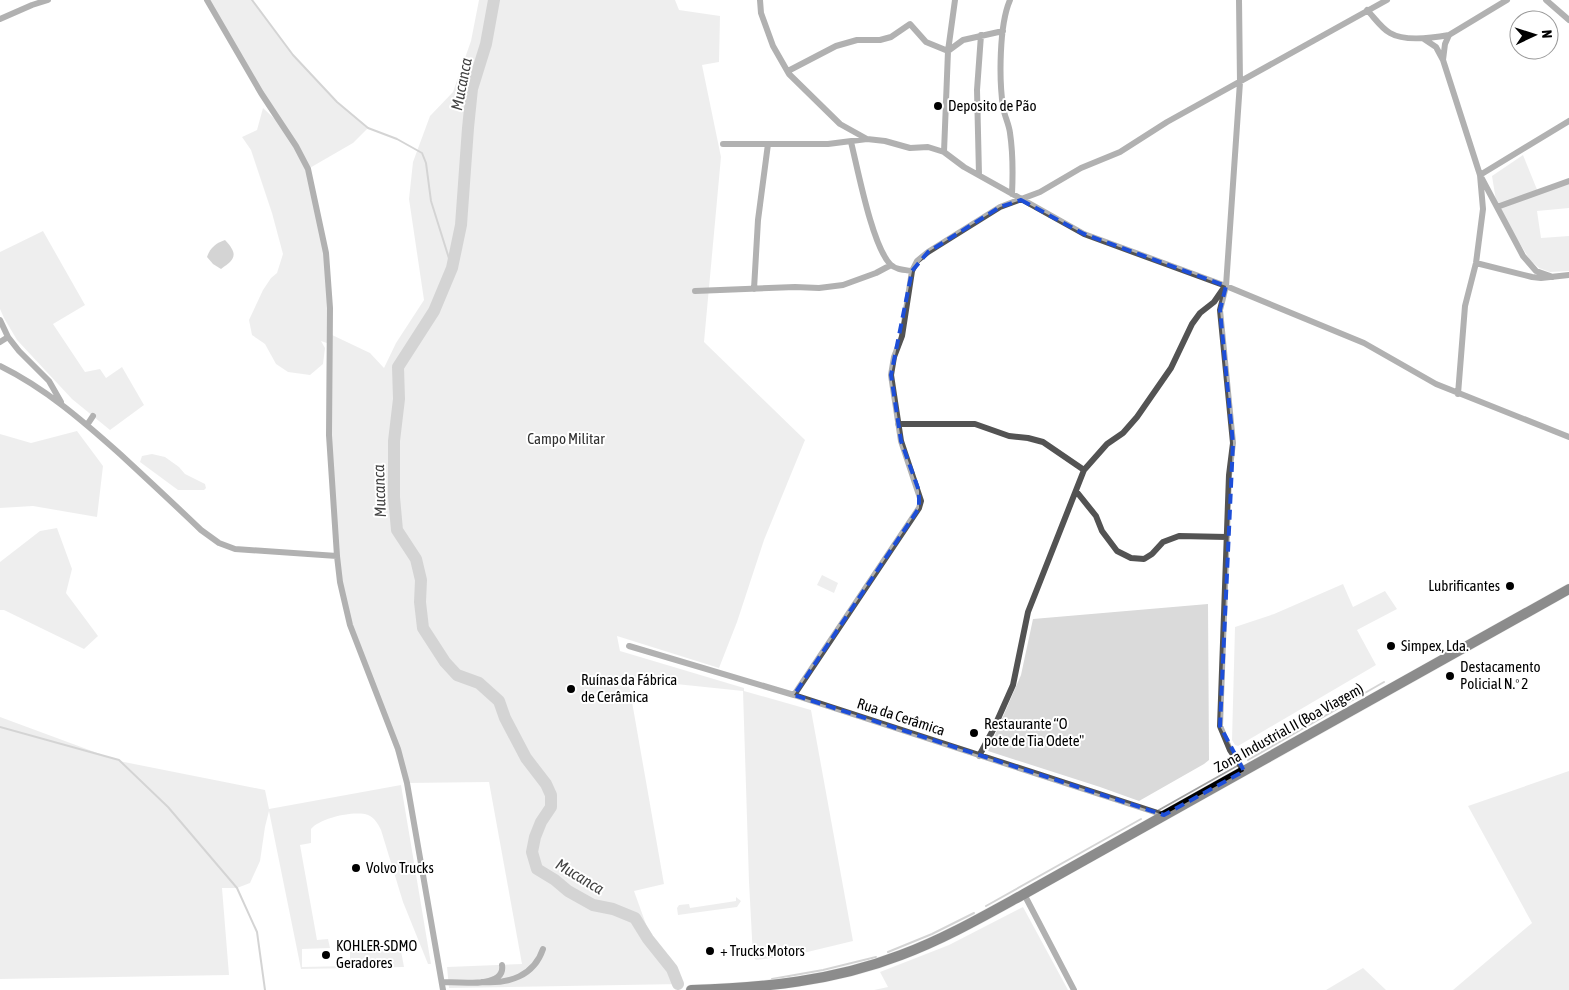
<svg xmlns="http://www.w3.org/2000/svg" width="1569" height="990" viewBox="0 0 1569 990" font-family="'Asap Condensed',sans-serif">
<rect width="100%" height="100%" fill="#fff"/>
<path fill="#dadada" d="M207,0H252L293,55L337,102L368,128L353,143L308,169L326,253L330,334L370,353L384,368L396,343L424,300L409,199L413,162L430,116L453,92L471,41L479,0H675L679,10L720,16L719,62L702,65L721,157L704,342L805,440L764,540L737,622L719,668L617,636L620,651L744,688V691L811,710L853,941L799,954L756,960L753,957L749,882L743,691L628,679L664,884L634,891L652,941L671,958L679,971L682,984L449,988L447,967L522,964L489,782L407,783L350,625L340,582L331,480L330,344L321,341L325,348L323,364L310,375L288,372L276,364L265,344L252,335L249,320L263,290L271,278L277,273L283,254L272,213L251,150L242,137L257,130L263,108L278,122Z
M1523,155L1538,192L1569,181V208L1537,211L1541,238L1569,236V271L1550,272L1539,268L1530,260L1497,207L1492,176Z
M43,231L85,305L53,324L85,372L100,369L106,378L122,367L144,405L110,430L72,399L17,340L4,318L0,309V252Z
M77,431L103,466L97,517L33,506L0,508V434L31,443Z
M152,454L165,457L179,467L185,474L205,484L206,488L204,490H178L140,462L142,456Z
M57,528L72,569L66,593L98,636L84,649L4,610H0V562L40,531Z
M822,575L838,583L834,593L817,585Z
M1343,584L1353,607L1385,591L1397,609L1357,630L1376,665L1238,746L1235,745L1232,740L1235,627L1274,614Z
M1208,604L1209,760L1204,764L1139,801L1100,787L988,751L1021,675L1033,619Z
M0,717L119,761L265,790L269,809L401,785L431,964H428L403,902L381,830C378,824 375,818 368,815C355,810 320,818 311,829V843L300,845L317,940L328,939L330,948L302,949V967L350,966V950L396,949L401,951L404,967L301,969L269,811L265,827L260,861L250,883L237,888H222L229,975L0,979Z
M1569,771V990H1453L1532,923L1468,806Z
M736,897L741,901L737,907L678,915L677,908L679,905L689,904L690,908L736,901Z
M1023,907L1068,990H874L888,987L880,972L949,945Z
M1363,968L1386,990H1326Z"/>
<path fill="#a1a1a1" d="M225,240C238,254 236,259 221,269L213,264L207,257C210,248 216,243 225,240Z"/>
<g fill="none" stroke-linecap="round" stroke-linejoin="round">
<path stroke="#a1a1a1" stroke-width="2" d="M252,0L293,55L337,102L368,128L397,139L422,153L426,163L431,201L452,268
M0,727L119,760L168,807L237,888L257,932L265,990
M1248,760L1384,682
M1159,810L1237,766
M986,906L1141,819
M888,952L932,934L974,913
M772,979L823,970L876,957"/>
<path stroke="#a1a1a1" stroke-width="12" d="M494,0L486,44L472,89L468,128L461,225L452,268L434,311L398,367L399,399L394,441V497L397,530L416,559L421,580L420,602L423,628L445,662L457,675L479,683L499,701L505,718L526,758L546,784L551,795V807L541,822L535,837L532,852L537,869L555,880L568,891L593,905L613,909L635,918L648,939L672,969L678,984"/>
<g stroke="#dbdbdb" stroke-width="11">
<path id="primary" d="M691,990C763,988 834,981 901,955C944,939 984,916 1024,894L1569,589"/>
</g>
<path stroke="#535353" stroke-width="6" d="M207,0L261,93L296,146L308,169L326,253L330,308L329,435L337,556L340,582L350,625L398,749L407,783L443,990
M760,0L761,13L773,46L789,74L840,124L867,139L885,141L910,148L928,147L944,152L964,167L1084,234L1226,286L1364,343L1436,384L1569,437
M1010,0C999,25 999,80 1003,107C1004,115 1009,124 1010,133C1013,153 1013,173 1012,194
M1239,0L1240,82L1226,286L1220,310L1233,443L1229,475L1220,726L1230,750L1244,771
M1546,0L1569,20
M1367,10C1374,17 1381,28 1390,33C1405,42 1432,38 1449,35
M0,19L32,5L48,0
M1424,39L1436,47L1443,60L1480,175L1483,209L1476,263L1465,306L1458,394
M1443,60L1445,44L1449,35L1507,0
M788,71L836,46L857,40H880L891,37L910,24L926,42L948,51L963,40L1003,31
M851,142C858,170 872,245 890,264C896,270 904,270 912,271
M723,144H828L867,139
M944,152L948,51L955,0
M979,175L977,90L981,35
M1497,207L1569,181
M1476,263L1532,277L1541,278L1569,275
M1553,277L1536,271L1523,256L1480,175L1569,121
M754,289L758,220L768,144
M695,291L795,287L819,288L843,285L876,273L891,265
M0,320L8,337L19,351L49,381L61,402
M0,342L8,337
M0,366C45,388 83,421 120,454C147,479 174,504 201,530L219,543L235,549L337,556
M898,424H975L1009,436L1028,438L1043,442L1084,470
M87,425L93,416
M1076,491L1096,516L1102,531L1117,551L1131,558L1144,559L1152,554L1163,542L1179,536L1227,537
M629,646L794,695L1164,815
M794,695L919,508L921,501L901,441L891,375L894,357L902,336L912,271L917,261L928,252L1000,207L1040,192L1081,168L1120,152L1167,122L1387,0
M979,756L993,730L1013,685L1028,612L1084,470L1107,444L1123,433L1137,417L1171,368L1192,324L1200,313L1214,302L1223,289
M1024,894L1074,990
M442,982C457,982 506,989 502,965
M482,982C509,984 534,976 543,949"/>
<use href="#primary" stroke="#000" stroke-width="10"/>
</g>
<path d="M0 0H1569V990H0ZM1021,200L1084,234L1226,286L1220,310L1233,443L1220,726L1244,771L1164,815L794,695L919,508V491L901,441L891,375L912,271L928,252L1000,207Z" fill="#fff" fill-opacity=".55" fill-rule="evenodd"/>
<path fill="none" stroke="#1d4ed8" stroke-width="4" stroke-dasharray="10 6" stroke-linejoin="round" d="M1021,200L1084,234L1226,286L1220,310L1233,443L1220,726L1244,771L1164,815L794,695L919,508V491L901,441L891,375L912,271L928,252L1000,207Z"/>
<g fill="#000" stroke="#fff" stroke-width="2">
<circle cx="938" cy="106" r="5"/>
<circle cx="1510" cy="586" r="5"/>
<circle cx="1391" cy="646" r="5"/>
<circle cx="1450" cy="676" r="5"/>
<circle cx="571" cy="689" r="5"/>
<circle cx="974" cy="733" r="5"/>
<circle cx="356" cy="868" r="5"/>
<circle cx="710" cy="951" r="5"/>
<circle cx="326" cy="955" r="5"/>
</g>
<g text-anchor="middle" stroke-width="4" stroke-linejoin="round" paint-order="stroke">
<g font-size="15" fill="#000" stroke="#fff" text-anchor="start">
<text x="948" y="111">Deposito de Pão</text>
<text x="1500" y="591" text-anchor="end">Lubrificantes</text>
<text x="1401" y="651">Simpex, Lda.</text>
<text x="1460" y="672">Destacamento<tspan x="1460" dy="17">Policial N.º 2</tspan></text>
<text x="581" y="685">Ruínas da Fábrica<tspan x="581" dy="17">de Cerâmica</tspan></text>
<text x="984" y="729">Restaurante “O<tspan x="984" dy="17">pote de Tia Odete"</tspan></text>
<text x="366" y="873">Volvo Trucks</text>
<text x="336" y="951">KOHLER-SDMO<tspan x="336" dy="17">Geradores</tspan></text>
<text x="720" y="956">+ Trucks Motors</text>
</g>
<g font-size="15" fill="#313131" stroke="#fff">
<text x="566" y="444">Campo Militar</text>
</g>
<g font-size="15" fill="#000" stroke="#fff">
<text transform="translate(901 717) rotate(18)" y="5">Rua da Cerâmica</text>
<text transform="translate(1289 728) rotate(-29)" y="5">Zona Industrial II (Boa Viagem)</text>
</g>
<g font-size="16" font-style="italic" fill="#424242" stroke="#fff">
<text transform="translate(461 84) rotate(-79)" y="6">Mucanca</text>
<text transform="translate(379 491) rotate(-92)" y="6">Mucanca</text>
<text transform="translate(580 876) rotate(31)" y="6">Mucanca</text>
</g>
</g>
<g transform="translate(1534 35) rotate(86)"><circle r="24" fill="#ffffff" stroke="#999999"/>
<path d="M0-4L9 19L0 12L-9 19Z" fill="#000000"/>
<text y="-8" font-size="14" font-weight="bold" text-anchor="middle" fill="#000000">N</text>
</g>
</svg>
